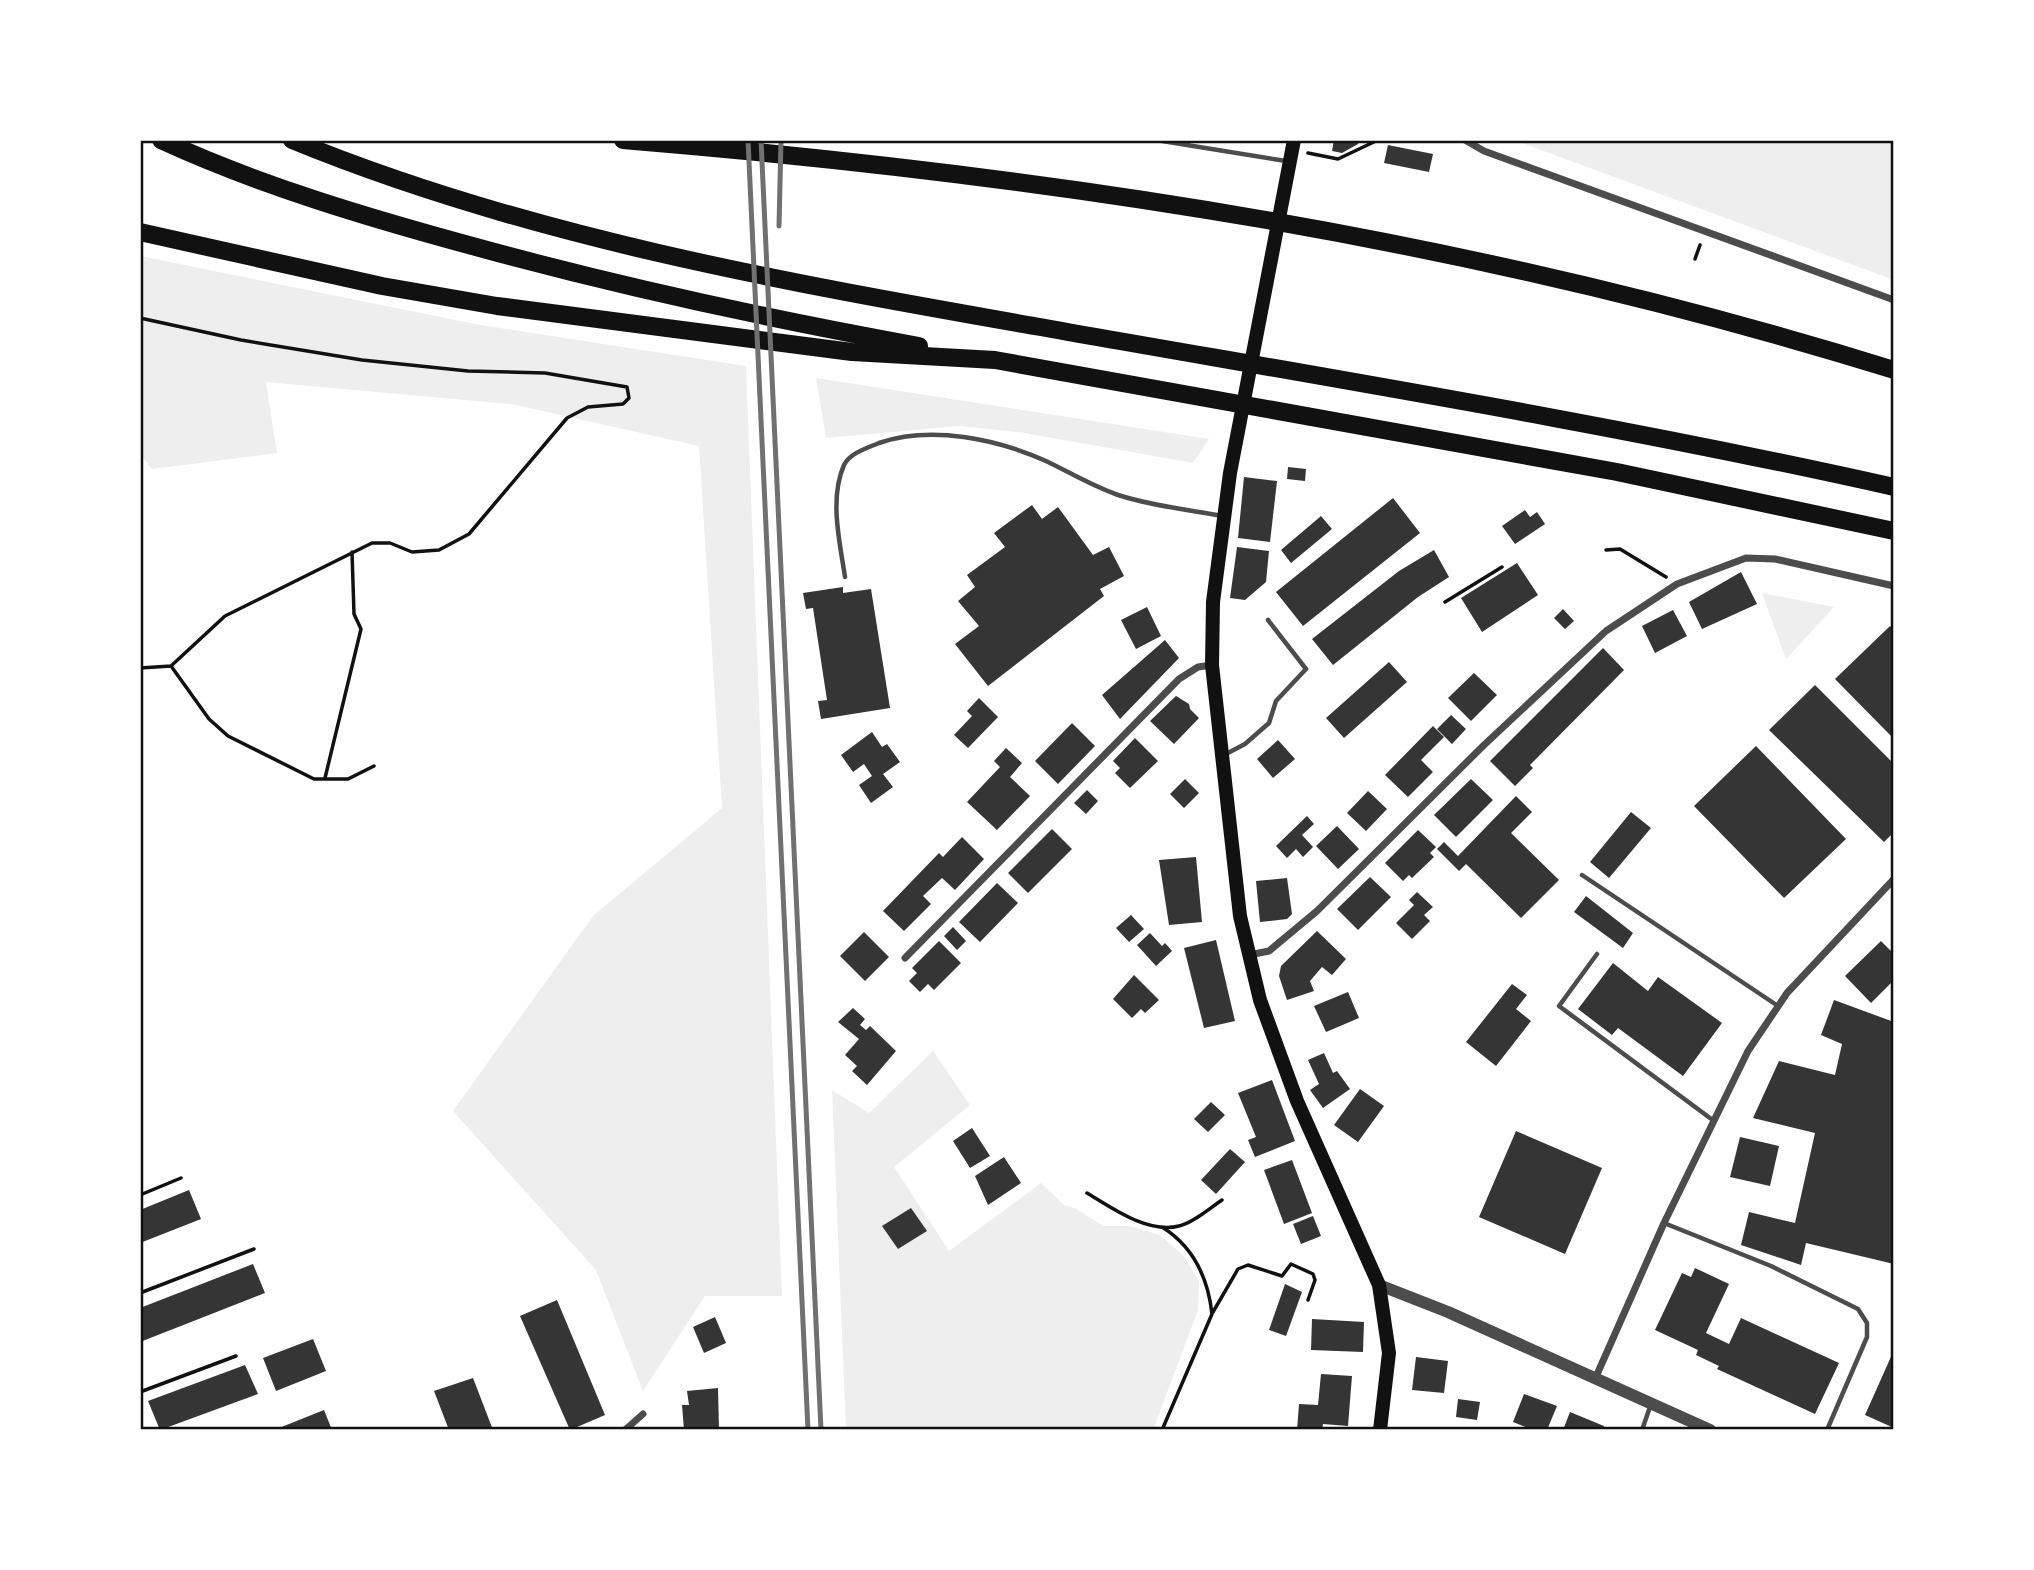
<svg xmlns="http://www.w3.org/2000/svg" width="2034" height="1570" viewBox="0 0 2034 1570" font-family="Jost,sans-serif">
<rect width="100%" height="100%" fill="#fff"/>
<path fill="#eee" d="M1514,140H1894V280Z
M140,256L480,325L746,366L782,1296H705L643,1391L596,1270L453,1111L593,916L722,808L699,446L511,404L266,382L277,453L152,469L140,454Z
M816,378L1209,439L1193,463L1019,432L959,426L826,438Z
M1762,593L1834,607L1786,659Z
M933,1051L970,1105L894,1167L949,1251L1041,1183L1064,1205L1077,1209L1103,1226H1129L1160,1235L1184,1256L1199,1281L1198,1310L1153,1430H846L832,1090L869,1113Z"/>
<path fill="#353535" d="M1334,140H1359L1358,144L1342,153L1332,151Z
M1388,145L1433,154L1429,172L1384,163Z
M1288,467L1306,469L1305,481L1287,479Z
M1244,477L1277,481L1270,542L1238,538Z
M1393,498L1420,533L1303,626L1276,592Z
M1032,505L1042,519L1058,507L1093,555L1109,547L1124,576L1100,589L1104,596L988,686L955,644L979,626L958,601L975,587L967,575L1005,547L994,533Z
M1525,510L1530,517L1537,512L1545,524L1515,544L1502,526Z
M1321,516L1332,529L1291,563L1281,550Z
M1237,547L1269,551L1266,582L1245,600L1230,598Z
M1434,550L1449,577L1418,597L1333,665L1312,639L1399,571Z
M1517,563L1538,595L1482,632L1461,598Z
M1741,572L1757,604L1702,629L1689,602Z
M843,587V593L871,589L890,708L821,719L818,701L827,700L813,608L806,609L803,593Z
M1147,607L1161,636L1136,649L1121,620Z
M1563,609L1574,621L1565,629L1554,618Z
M1673,610L1687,636L1655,653L1642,626Z
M1890,626L1894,630V739L1835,679Z
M1165,640L1179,658L1120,719L1102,695Z
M1603,648L1624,670L1530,765L1533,768L1515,786L1490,761Z
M1389,662L1407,682L1344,738L1326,718Z
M1474,673L1497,695L1471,721L1448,698Z
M1815,685L1894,764V832L1884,842L1769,730Z
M1176,696L1189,704L1190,709L1199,718L1174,744L1150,721Z
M979,698L998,717L968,748L954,735L972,716L967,711Z
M1451,715L1466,729L1452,744L1437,729Z
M1072,723L1095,746L1058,784L1035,761Z
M1433,726L1444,737L1421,760L1433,772L1408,797L1385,775Z
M872,732L882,747L887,744L900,762L883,774L893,787L871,803L859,785L872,776L864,764L853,772L841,755Z
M1135,738L1158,761L1130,788L1115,773L1120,768L1113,761Z
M1278,740L1295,759L1273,778L1257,759Z
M1756,746L1846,839L1784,898L1694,806Z
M1006,748L1022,763L1010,777L1030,796L997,830L967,802L1000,767L994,761Z
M1185,779L1199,793L1184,808L1170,794Z
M1471,779L1493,800L1456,837L1434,815Z
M1087,790L1098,801L1086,814L1074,803Z
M1368,791L1387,809L1366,831L1347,813Z
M1516,796L1532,812L1511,833L1559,880L1521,918L1466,864L1459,871L1437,849L1444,842L1458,856Z
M1631,812L1651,828L1609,878L1590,862Z
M1307,816L1314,824L1302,835L1313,847L1303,857L1296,849L1287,858L1276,846Z
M1337,826L1359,849L1338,869L1316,846Z
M1052,829L1072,849L1028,893L1008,873Z
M1418,830L1436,847L1430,853L1434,857L1412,878L1409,875L1403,881L1385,863Z
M962,837L984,859L955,890L942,878L923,896L931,904L904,931L883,911L939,853L943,857Z
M1196,857L1202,922L1169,925L1159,860Z
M1370,877L1391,897L1358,930L1337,909Z
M1287,878L1292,914L1287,919L1260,922L1256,881Z
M997,883L1018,903L980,942L959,922Z
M1417,892L1433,907L1424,915L1430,921L1412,939L1396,923L1414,905L1409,900Z
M1586,896L1633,933L1623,948L1574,912Z
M1131,915L1144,929L1129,942L1116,928Z
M953,927L966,941L957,950L944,936Z
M1317,931L1346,959L1332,975L1322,967L1310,981L1314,991L1287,1000L1279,976L1281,966Z
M864,932L889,957L865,981L840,956Z
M1150,933L1162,946L1165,943L1172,951L1156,966L1137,945Z
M1216,940L1235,1021L1204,1028L1184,948Z
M939,941L961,963L934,990L928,984L920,992L909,981L917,973L912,968Z
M1881,941L1894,954V980L1871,1003L1845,976Z
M1613,963L1648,991L1658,977L1722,1023L1683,1076L1618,1028L1612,1035L1578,1009Z
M1134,975L1159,1000L1145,1013L1141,1009L1132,1018L1113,999Z
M1512,984L1527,995L1516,1009L1531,1021L1496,1066L1466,1042Z
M1348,992L1359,1018L1326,1032L1314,1006Z
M1834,1000L1894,1022V1264L1806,1243L1801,1265L1741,1245L1749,1212L1795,1223L1815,1133L1753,1118L1779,1061L1835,1075L1842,1044L1821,1035Z
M853,1008L865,1019L860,1025L866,1030L870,1026L896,1051L867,1085L852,1071L857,1066L845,1055L859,1039L838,1022Z
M1324,1053L1333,1073L1337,1071L1350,1089L1323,1108L1310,1090L1319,1084L1308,1060Z
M1272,1080L1295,1141L1255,1157L1248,1140L1256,1137L1238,1093Z
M1360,1089L1384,1106L1358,1142L1334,1125Z
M1211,1102L1225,1115L1208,1132L1194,1119Z
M972,1128L990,1156L970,1168L953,1141Z
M1516,1131L1602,1168L1565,1254L1479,1217Z
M1740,1137L1779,1146L1770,1186L1730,1177Z
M1230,1149L1245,1162L1216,1194L1201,1180Z
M1004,1157L1021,1183L988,1205L975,1176Z
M1292,1160L1312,1213L1284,1224L1264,1170Z
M189,1190L201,1219L140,1243V1210Z
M911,1208L927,1231L898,1249L882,1226Z
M1313,1216L1321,1236L1301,1244L1293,1224Z
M253,1264L265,1293L140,1342V1308Z
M1695,1268L1729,1284L1706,1333L1729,1344L1741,1318L1839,1363L1815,1414L1717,1369L1719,1366L1696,1355L1698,1350L1655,1330L1682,1273L1691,1277Z
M1285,1284L1302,1292L1286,1336L1269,1330Z
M557,1300L605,1415L570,1430L520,1316Z
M715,1317L726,1343L704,1353L693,1327Z
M1312,1319L1364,1322L1363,1352L1311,1350Z
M313,1339L326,1371L276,1391L263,1358Z
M1894,1350V1428L1865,1415Z
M1416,1357L1448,1361L1444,1393L1412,1390Z
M245,1365L258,1394L160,1430L148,1401Z
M1321,1374L1352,1376L1348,1426L1323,1424L1322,1430H1297L1299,1404L1318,1405Z
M473,1378L493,1430H449L434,1391Z
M718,1388L719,1430H684L682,1405H689L687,1391Z
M1524,1394L1557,1406L1547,1430H1533L1513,1422Z
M1458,1399L1480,1402L1477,1420L1456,1417Z
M324,1410L332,1430H274Z
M1570,1412L1604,1426L1603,1430H1563Z"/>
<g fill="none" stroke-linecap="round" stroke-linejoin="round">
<path stroke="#111" stroke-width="3.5" d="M1308,153L1338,159L1378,140
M1695,259L1700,245
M140,318L241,340L362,360L468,371L545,373L627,387L629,398L623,404L588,407L567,418L469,534L439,550L412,552L390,543H372L225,616L171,666L140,668
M1606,550L1620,549L1666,577
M1445,602L1502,567
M171,666L209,719L228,736L314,779H348L374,766
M325,778L361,629L354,614L352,552
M1087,1193C1112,1208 1148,1234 1179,1226C1193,1223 1210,1208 1222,1200
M140,1195L181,1178
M1162,1227C1194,1247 1208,1278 1212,1314L1162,1430
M140,1293L254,1249
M1213,1312L1238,1269L1248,1265L1282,1276L1291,1264L1313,1274L1315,1280L1308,1300
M140,1392L236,1356"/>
<path stroke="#4c4c4c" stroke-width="4.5" d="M1156,140L1286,161
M845,577C840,543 829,499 844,465C850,453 867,448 879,443C931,425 997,439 1046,461C1071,473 1092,486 1118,495C1152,506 1189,510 1223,516
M1226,754L1245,744L1269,723L1276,701L1306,669L1268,620
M1582,875L1778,1006
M1597,954L1559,1006L1714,1121
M1664,1223L1771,1266L1858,1309L1867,1323V1337L1827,1430
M1642,1430L1651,1404"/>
<path stroke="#4c4c4c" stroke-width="7" d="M1465,140L1484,151L1894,300
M1249,955L1269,951L1317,911L1484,745L1606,631L1677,584L1746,558L1775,559L1894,586
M905,958L1179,679L1198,667L1212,665
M1595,1379L1664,1223L1748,1051L1787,993L1894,879
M625,1430L643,1414"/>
<path stroke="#4c4c4c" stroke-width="12" d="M1379,1285L1448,1312L1710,1430"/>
<path stroke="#111" stroke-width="14" d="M1294,140L1230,473L1213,602L1212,665L1240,916L1260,1000L1297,1101L1379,1285L1389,1353L1380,1430"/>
<path stroke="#111" stroke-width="18" d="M161,140C261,186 369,218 476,247C622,287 770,319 919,346
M292,140C528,237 784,282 1034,326C1322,377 1609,423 1894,487
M623,140C1057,176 1477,240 1894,370
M140,232L382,286L497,306L852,352L995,360L1617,472L1894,531"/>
<path stroke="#707070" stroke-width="5" d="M748,140L808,1430
M761,140L821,1430
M779,226L781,140"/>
</g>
<rect width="2034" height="1570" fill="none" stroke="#ffffff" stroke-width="284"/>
<rect x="142" y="142" width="1750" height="1286" fill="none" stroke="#111" stroke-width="2.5"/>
</svg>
